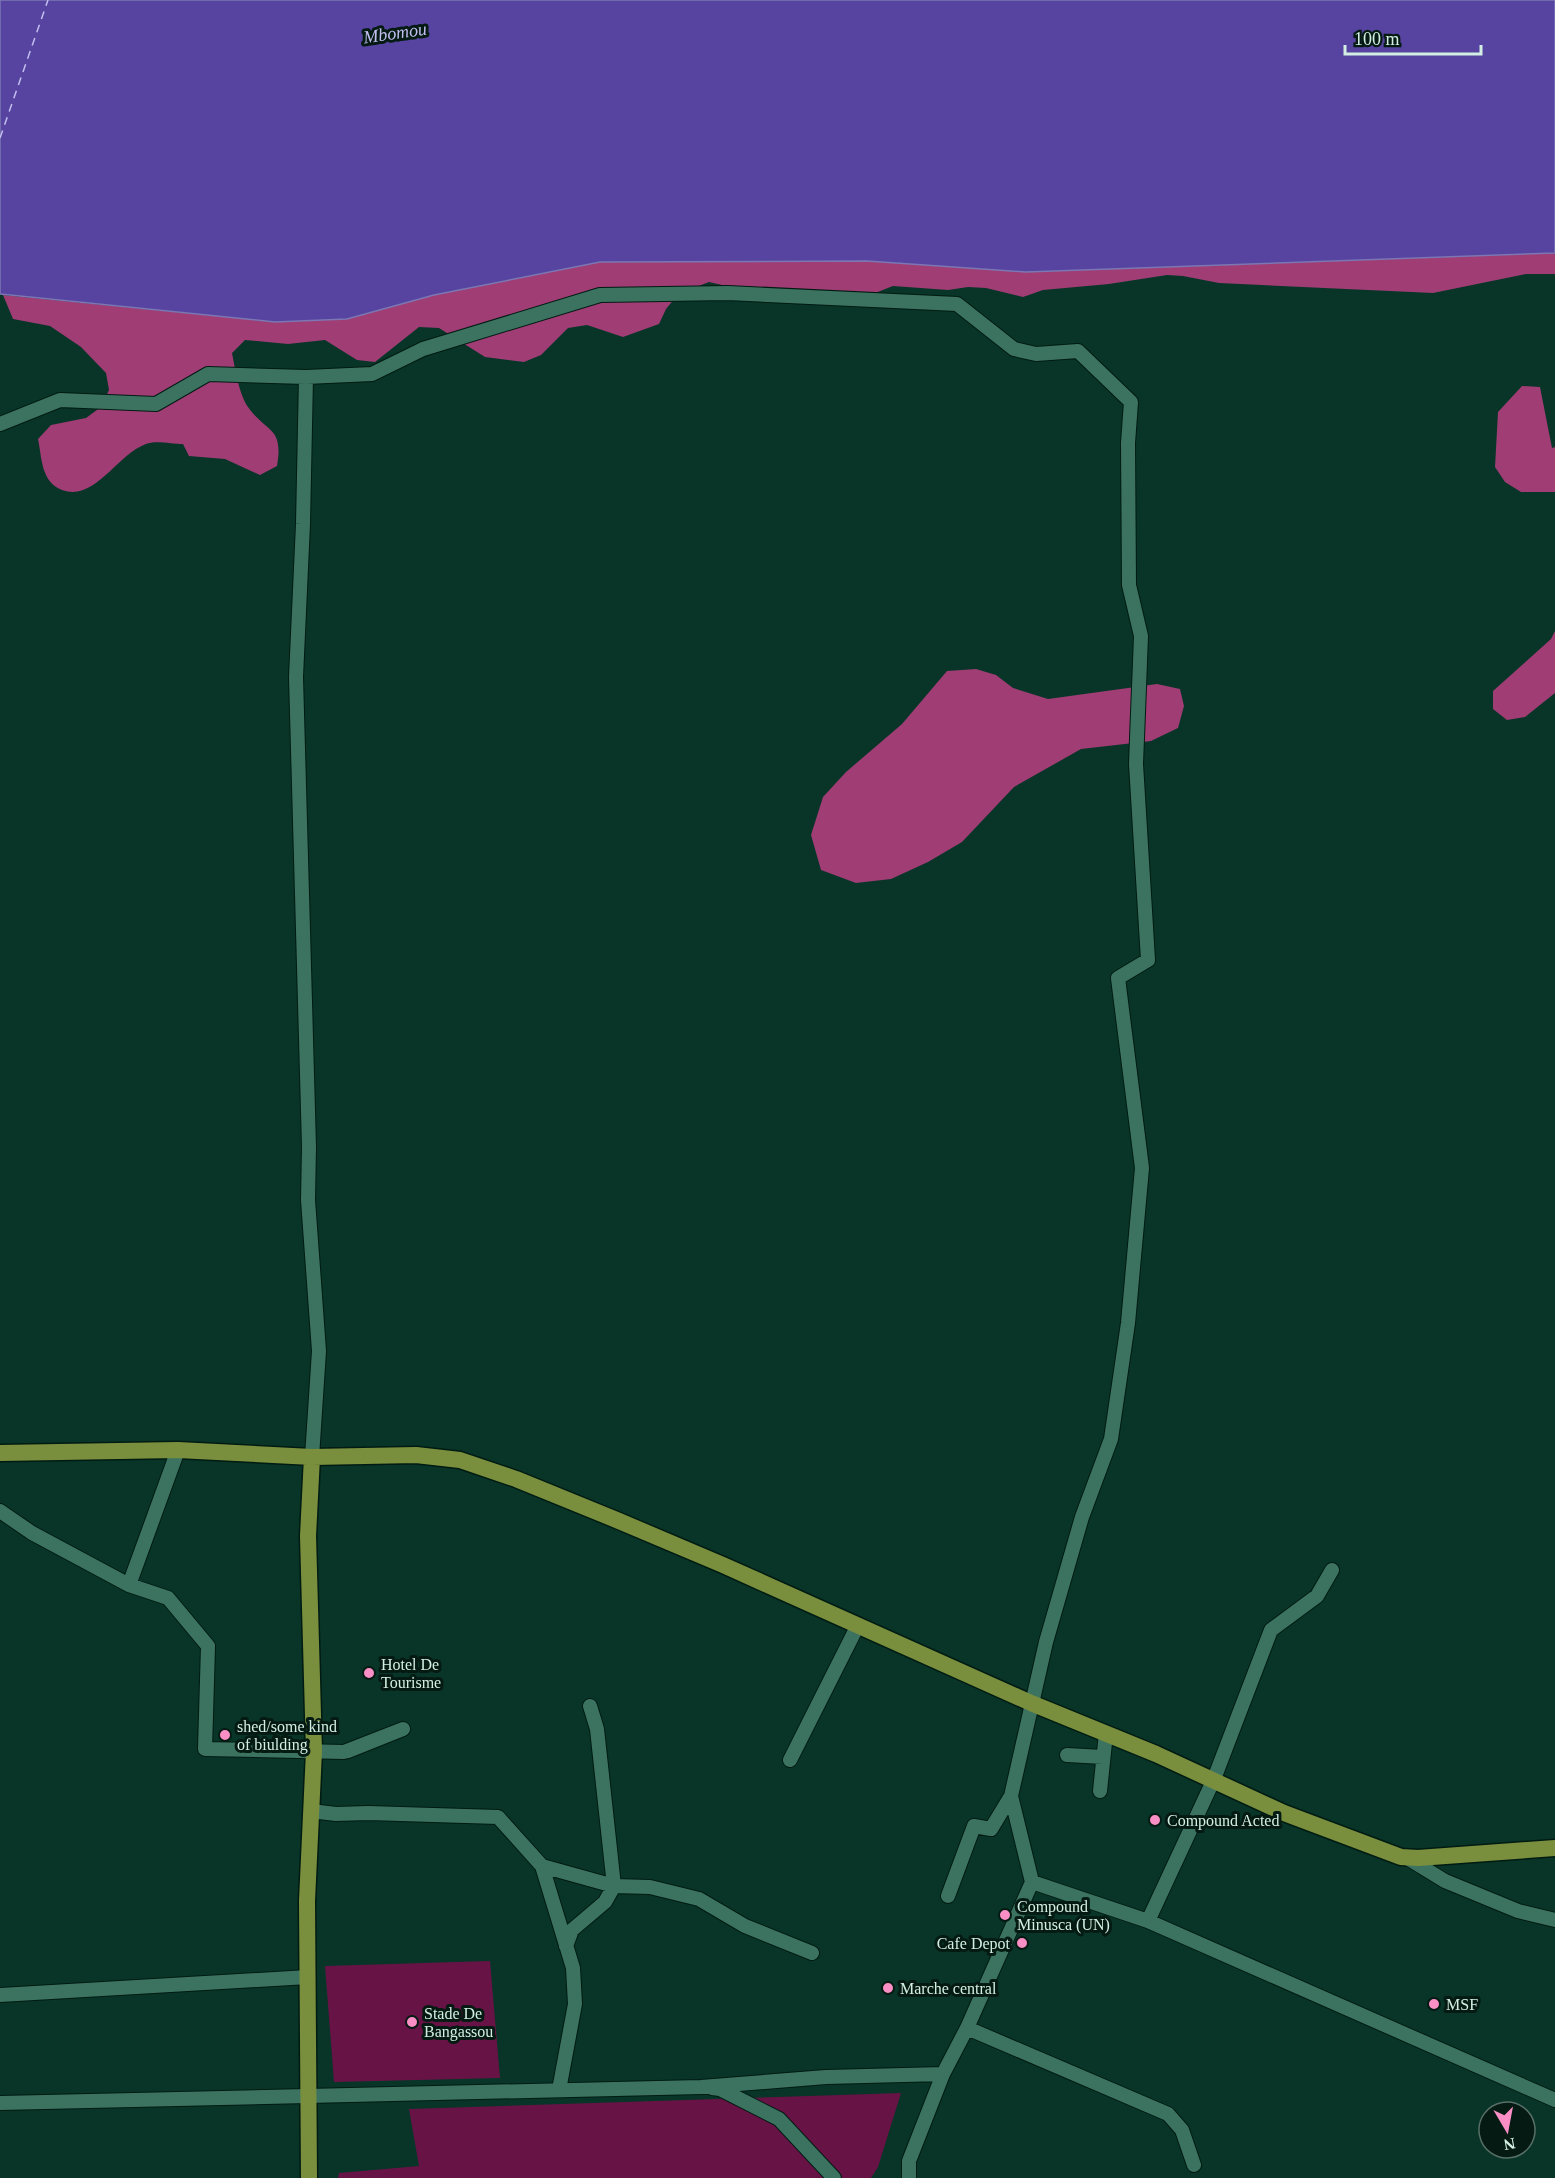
<svg xmlns="http://www.w3.org/2000/svg" width="1555" height="2178" viewBox="0 0 1555 2178" font-family="'Times New Roman',serif">
<rect width="100%" height="100%" fill="#083528"/>
<path fill="#681346" d="M490,1961L500,2078L334,2082L325,1966Z
M901,2093L878,2167L871,2178H338L339,2173L419,2166L409,2109Z"/>
<path fill="#9f3d74" d="M1555,253V274H1526L1433,293L1219,283L1183,276L1167,275L1109,284L1043,290L1023,297L986,288L968,287L948,290L893,286L875,293L865,304L766,295L709,282L691,289L675,298L666,309L659,324L623,337L587,325L568,328L541,355L524,362L485,357L439,328L419,327L375,362L357,360L325,340L288,344L245,340L232,353C235,368 239,394 248,407C266,433 284,426 277,466L260,475L225,459L189,456L183,444C172,444 155,440 146,444C116,455 95,502 62,490C41,482 42,458 38,439L51,425L86,418L101,407L109,390L106,373L81,347L50,326L13,319L3,295L275,322L347,319L434,295L600,262L867,261L1026,272Z
M1522,386L1540,387L1552,448L1555,447V492H1521L1505,482L1495,467L1498,412Z
M1555,631V693L1525,717L1507,720L1493,709V691L1551,639Z
M976,669L996,675L1013,688L1048,699L1157,684L1180,689L1184,706L1178,728L1151,741L1081,749L1014,787L962,842L928,862L891,879L856,883L821,870L811,835L823,797L846,772L902,724L947,671Z"/>
<path fill="#5744a0" stroke="#7c77b4" stroke-width="1.5" d="M0,0H1555V253L1026,272L867,261L600,262L434,295L347,319L275,322L0,294Z"/>
<g fill="none" stroke-linecap="round" stroke-linejoin="round">
<path stroke="#c2beef" stroke-width="1.5" stroke-dasharray="8 6" stroke-linecap="butt" d="M0,138L48,0"/>
<g stroke="#001b12" stroke-width="16">
<path id="minor" d="M306,377L372,374L423,349L600,295L728,293L957,304L1014,349L1036,354L1078,351L1131,402L1128,443L1129,585L1141,636L1136,764L1148,960L1118,978L1142,1168L1128,1323L1111,1439L1082,1517L1046,1642L1011,1796L1032,1882L967,2028L943,2074L909,2161V2178
M0,424L60,400L156,404L208,374L306,377L303,524L296,677L309,1147L308,1200L319,1351L312,1457
M0,1511L32,1533L129,1585L168,1598L208,1646L205,1749L344,1752L403,1729L348,1751
M129,1585L178,1450
M1067,1755L1103,1757
M790,1760L858,1625
M1100,1791L1106,1733
M311,1811L336,1814L368,1813L498,1817L542,1866L614,1886L650,1887L699,1899L745,1926L812,1953
M1409,1859L1445,1881L1518,1911L1555,1920
M542,1866L573,1968L575,2004L559,2090
M1032,1882L1148,1921L1555,2100
M948,1896L974,1826L991,1829L1011,1796
M1148,1921L1214,1779L1271,1630L1317,1596L1332,1570
M566,1946L572,1930L605,1902L614,1886L597,1729L590,1706
M0,1995L308,1977
M967,2028L1168,2114L1182,2130L1194,2165
M712,2088L720,2089L779,2119L834,2178
M0,2103L701,2087L826,2077L943,2074"/>
</g>
<g stroke="#001b12" stroke-width="19">
<path id="major" d="M0,1453L178,1450L312,1457L416,1455L460,1460L516,1479L619,1521L723,1565L1031,1703L1156,1754L1284,1813L1401,1857L1418,1858L1555,1848
M309,2178L307,1901L314,1751L308,1536L312,1457"/>
</g>
<use href="#minor" stroke="#3c7360" stroke-width="14"/>
<use href="#major" stroke="#7a8f3d" stroke-width="16"/>
</g>
<g fill="#fa8fc6" stroke="#041a12" stroke-width="2">
<circle cx="369" cy="1673" r="6"/>
<circle cx="225" cy="1735" r="6"/>
<circle cx="1155" cy="1820" r="6"/>
<circle cx="1005" cy="1915" r="6"/>
<circle cx="1022" cy="1943" r="6"/>
<circle cx="888" cy="1988" r="6"/>
<circle cx="1434" cy="2004" r="6"/>
<circle cx="412" cy="2022" r="6"/>
</g>
<g text-anchor="middle" stroke-width="6" stroke-linejoin="round" paint-order="stroke">
<g font-size="16" fill="#d3efe3" stroke="#041a12" text-anchor="start">
<text x="381" y="1670">Hotel De<tspan x="381" dy="18">Tourisme</tspan></text>
<text x="237" y="1732">shed/some kind<tspan x="237" dy="18">of biulding</tspan></text>
<text x="1167" y="1826">Compound Acted</text>
<text x="1017" y="1912">Compound<tspan x="1017" dy="18">Minusca (UN)</tspan></text>
<text x="1010" y="1949" text-anchor="end">Cafe Depot</text>
<text x="900" y="1994">Marche central</text>
<text x="1446" y="2010">MSF</text>
<text x="424" y="2019">Stade De<tspan x="424" dy="18">Bangassou</tspan></text>
</g>
<g font-size="18" font-style="italic" fill="#c2beef" stroke="#041a12">
<text transform="translate(395 33) rotate(-8)" y="6">Mbomou</text>
</g>
</g>
<g transform="translate(1507 2130) rotate(170)"><circle r="28" fill="#041a12" stroke="#576f66" stroke-width="1.5"/>
<path d="M0-4.5L10 22L0 15L-10 22Z" fill="#fa8fc6"/>
<text y="-9" font-size="16" font-weight="bold" text-anchor="middle" fill="#d3efe3">N</text>
</g>
<path d="M1345 45v9h136v-9" fill="none" stroke="#d3efe3" stroke-width="3"/>
<text x="1354" y="45" font-size="18" fill="#d3efe3" stroke="#041a12" stroke-width="4.5" paint-order="stroke">100 m</text>
</svg>
